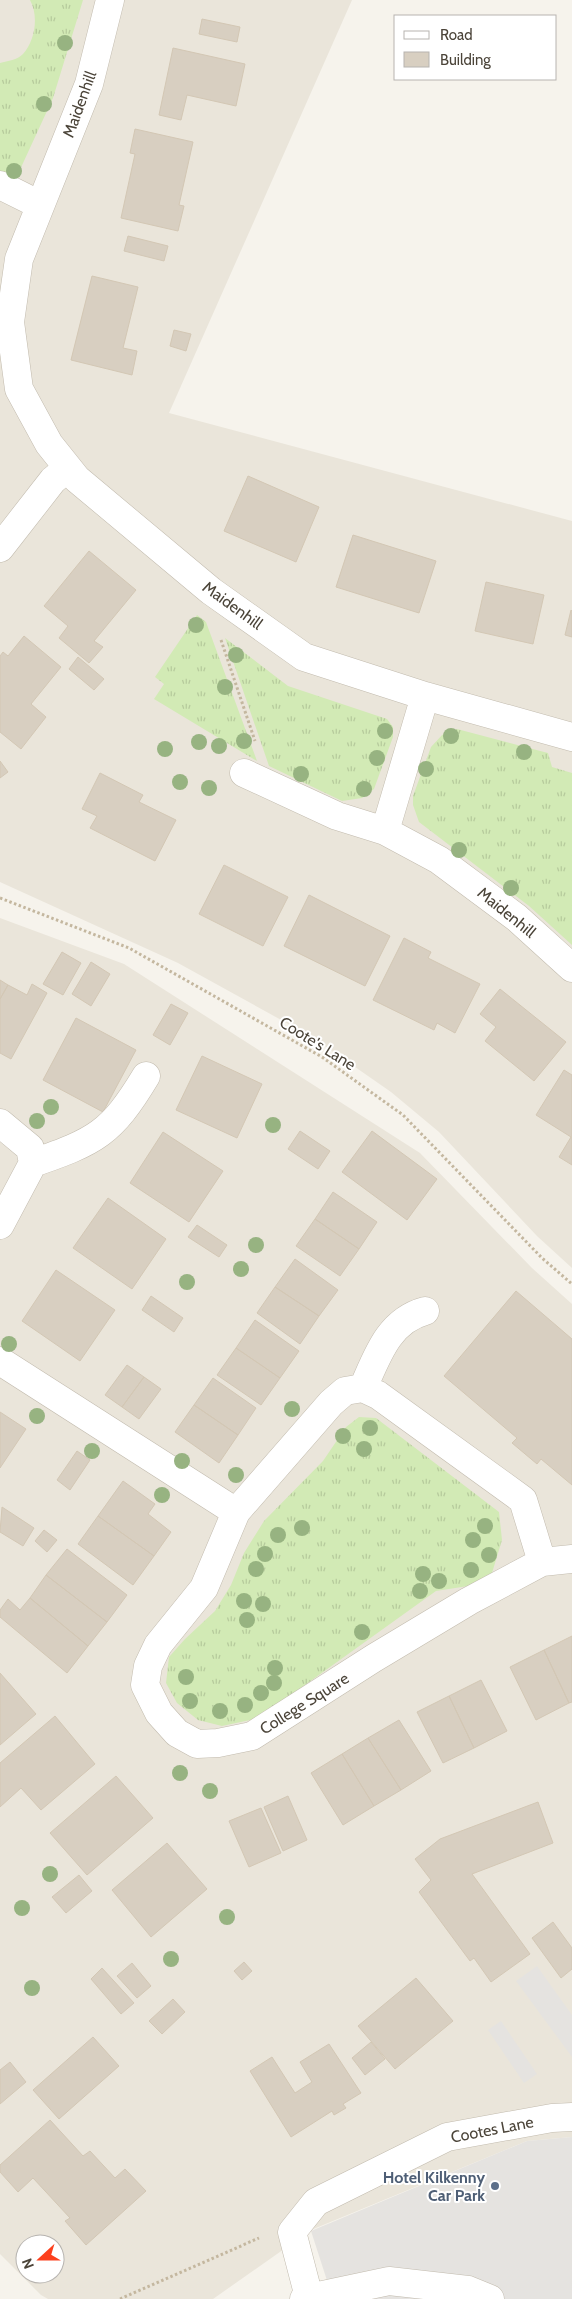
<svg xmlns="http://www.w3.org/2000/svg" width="572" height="2299" viewBox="0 0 572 2299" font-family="Cabin,sans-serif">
<defs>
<pattern id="grass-tufts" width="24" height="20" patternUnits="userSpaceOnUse" patternTransform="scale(1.25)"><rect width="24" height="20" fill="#d2eab5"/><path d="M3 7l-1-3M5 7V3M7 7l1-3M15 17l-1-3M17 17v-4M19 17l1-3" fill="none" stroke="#b6ca9c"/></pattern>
</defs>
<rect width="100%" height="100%" fill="#f6f3ec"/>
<path fill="#eae5da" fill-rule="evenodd" d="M0,0H352L169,413L572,521V1268L537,1236L439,1132L391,1092L312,1037L178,963L0,882Z
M0,918L124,964L420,1153L532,1268L572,1304V2137L527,2141L311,2230L213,2299H48L41,2295L0,2254ZM25,2244H55V2274H25Z"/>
<path fill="url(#grass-tufts)" d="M30,0H83L53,98L18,174L10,176L0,171V63C8,61 17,60 23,54C35,41 39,16 30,0Z
M197,615L206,622L257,761L154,699L164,684L155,677Z
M225,638L288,686L387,719L393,727V737L374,789L362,798L342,801L269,766Z
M457,729L548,753L552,767L572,773V945L529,906L419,822L413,805V796L431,747L442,735Z
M359,1417L376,1418L499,1512L502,1540L492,1573L481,1584L436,1591L259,1718L222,1726L198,1720L177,1703L166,1683L169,1657L185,1639L215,1611L231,1585L244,1553L264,1521L323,1461L346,1427Z"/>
<path fill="#e5e3e0" d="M537,1966L572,2015V2057L516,1981Z
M501,2021L537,2074L524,2083L488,2030Z
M572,2137V2299H333L311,2231L527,2141Z"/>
<path fill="#d8cfc1" stroke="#d3c7b4" d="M202,19L240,27L237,42L199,34Z
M173,48L245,64L236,106L187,95L181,120L159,115Z
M135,129L193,142L179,205L184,206L178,231L121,218L135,154L130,153Z
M128,236L168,246L164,261L124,251Z
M92,276L138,287L123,348L137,351L132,375L71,360Z
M174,330L191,334L186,351L170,346Z
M248,476L319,507L296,562L224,531Z
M353,535L436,561L419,613L336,587Z
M89,551L136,590L94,641L103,647L89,663L59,638L68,626L44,606Z
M486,582L544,595L533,644L475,631Z
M571,610L572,611V637L565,635Z
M24,636L61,667L31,704L46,717L21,749L0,732V656L3,652L8,656Z
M78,657L104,679L94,690L69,669Z
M0,761L8,772L0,778Z
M100,773L143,795L139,802L176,820L155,861L90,828L97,816L82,809Z
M224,865L288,897L263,946L199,914Z
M309,895L390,936L365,986L284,946Z
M404,938L431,952L428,958L480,984L455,1033L437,1023L434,1030L373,1000Z
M62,952L81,963L63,995L43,984Z
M91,962L110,974L91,1006L72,994Z
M0,980L8,985L0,999Z
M32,984L47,993L11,1059L0,1053V999L8,985L27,995Z
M500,989L566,1042L534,1081L485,1041L496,1027L480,1014Z
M171,1004L188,1013L170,1045L153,1035Z
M76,1018L136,1050L103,1112L43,1080Z
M202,1056L262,1084L237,1138L176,1110Z
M564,1070L572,1075V1165L559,1157L571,1137L536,1115Z
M300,1131L330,1151L318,1169L288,1149Z
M372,1131L437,1179L407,1220L342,1172Z
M163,1132L223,1171L189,1222L130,1183Z
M333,1192L377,1222L359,1249L315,1219Z
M108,1198L166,1239L132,1289L73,1248Z
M315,1219L359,1249L340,1276L296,1246Z
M197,1225L227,1245L219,1257L188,1237Z
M295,1259L338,1290L319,1316L275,1287Z
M56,1270L115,1310L80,1361L22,1321Z
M275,1287L319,1316L300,1344L257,1313Z
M516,1291L572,1339V1485L541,1459L537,1464L512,1443L517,1438L444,1376Z
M151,1296L183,1318L174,1332L142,1310Z
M255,1320L299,1351L280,1378L236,1348Z
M236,1348L280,1378L261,1405L217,1375Z
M127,1365L144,1377L122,1407L105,1395Z
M144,1377L161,1389L139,1419L122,1407Z
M213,1378L256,1408L238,1435L194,1405Z
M194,1405L238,1435L219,1463L175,1432Z
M0,1412L26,1429L0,1468Z
M77,1451L90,1460L70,1490L57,1480Z
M123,1481L155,1504L148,1514L171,1532L154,1556L98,1516Z
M2,1507L34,1528L23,1546L0,1532Z
M98,1516L154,1556L133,1585L78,1544Z
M44,1530L57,1540L47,1552L35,1541Z
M67,1549L127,1595L107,1622L46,1575Z
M46,1575L107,1622L88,1646L30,1598Z
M30,1598L88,1646L67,1673L0,1617V1610L8,1599L20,1610Z
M572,1636V1702L569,1703L544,1650Z
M544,1650L569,1703L536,1720L510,1667Z
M0,1673L36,1714L0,1745Z
M481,1680L507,1731L474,1748L449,1696Z
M449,1696L474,1748L443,1763L417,1712Z
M55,1716L95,1764L41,1810L21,1788L0,1807V1763Z
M399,1720L431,1771L401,1790L368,1738Z
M368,1738L401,1790L374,1806L342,1754Z
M342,1754L374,1806L343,1825L311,1773Z
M116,1776L153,1818L87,1875L50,1833Z
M288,1796L307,1840L283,1851L264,1807Z
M538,1802L553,1843L472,1874L530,1954L491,1982L474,1958L470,1961L419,1892L431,1880L415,1859L440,1839Z
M261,1808L281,1853L249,1867L229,1821Z
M167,1843L207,1889L151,1937L112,1890Z
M79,1875L92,1891L66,1913L52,1897Z
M553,1922L572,1948V1969L561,1978L532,1938Z
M244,1962L252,1971L242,1980L234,1971Z
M132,1963L151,1986L137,1998L117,1976Z
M102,1968L134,2003L121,2014L91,1979Z
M416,1978L453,2021L395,2069L358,2026Z
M173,1999L185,2012L162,2034L149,2021Z
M93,2037L119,2066L59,2119L33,2090Z
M371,2042L385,2059L365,2075L352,2058Z
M329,2044L361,2093L343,2104L346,2108L334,2115L332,2111L291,2137L250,2071L272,2057L295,2093L312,2082L300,2062Z
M10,2062L26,2082L0,2104V2070Z
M50,2120L83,2156L90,2151L115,2178L125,2169L146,2191L86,2245L65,2221L70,2218L33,2178L18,2192L0,2172V2165Z"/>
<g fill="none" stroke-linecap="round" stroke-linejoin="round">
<g stroke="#c2bbae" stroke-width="29">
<path id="minor" d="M110,0L89,84L19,259L10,322L19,389L49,444L77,479L211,591L304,657L425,696L572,737
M0,185L40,205
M0,548L53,480L68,468
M244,773L337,816L385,831L439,860L517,918L572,968
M385,831L425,696
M0,1123L30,1148L33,1163L0,1225
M33,1163C96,1141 111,1134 146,1076
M0,1361L236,1512
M363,1388L378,1395L523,1500L542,1562L469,1601L374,1658L252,1736L218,1743L197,1744L177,1733L159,1713L145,1685L148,1666L158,1645L204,1588L236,1512L331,1403L345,1391Z
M363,1388C377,1357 388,1321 425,1311
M542,1562L572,1559
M309,2297L292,2232L316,2202L447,2137L552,2118L572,2117
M304,2299L389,2281L468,2290L490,2299"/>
</g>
<path stroke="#c4b79f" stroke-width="3" stroke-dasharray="2.5 2.5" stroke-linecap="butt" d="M221,640L255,741
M0,898L129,948L322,1057L403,1115L542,1258L572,1284
M120,2299L259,2238"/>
<use href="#minor" stroke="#fff" stroke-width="28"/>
</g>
<g fill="#97b381">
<circle cx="65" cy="43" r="8"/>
<circle cx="44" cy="104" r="8"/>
<circle cx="14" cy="171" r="8"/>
<circle cx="196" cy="625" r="8"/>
<circle cx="236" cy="655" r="8"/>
<circle cx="225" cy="687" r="8"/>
<circle cx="385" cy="731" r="8"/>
<circle cx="451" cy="736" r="8"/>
<circle cx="244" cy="741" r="8"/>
<circle cx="199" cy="742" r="8"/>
<circle cx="219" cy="746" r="8"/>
<circle cx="165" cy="749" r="8"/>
<circle cx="524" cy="752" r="8"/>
<circle cx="377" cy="758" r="8"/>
<circle cx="426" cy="769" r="8"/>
<circle cx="301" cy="774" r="8"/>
<circle cx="180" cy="782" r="8"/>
<circle cx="209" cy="788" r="8"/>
<circle cx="364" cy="789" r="8"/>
<circle cx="459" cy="850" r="8"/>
<circle cx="511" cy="888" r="8"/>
<circle cx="51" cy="1107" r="8"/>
<circle cx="37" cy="1121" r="8"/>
<circle cx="273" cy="1125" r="8"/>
<circle cx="256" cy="1245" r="8"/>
<circle cx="241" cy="1269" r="8"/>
<circle cx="187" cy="1282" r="8"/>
<circle cx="9" cy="1344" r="8"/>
<circle cx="292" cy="1409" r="8"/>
<circle cx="37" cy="1416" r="8"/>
<circle cx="370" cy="1428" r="8"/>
<circle cx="343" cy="1436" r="8"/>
<circle cx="364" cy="1449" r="8"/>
<circle cx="92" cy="1451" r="8"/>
<circle cx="182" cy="1461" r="8"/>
<circle cx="236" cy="1475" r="8"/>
<circle cx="162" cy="1495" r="8"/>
<circle cx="485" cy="1526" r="8"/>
<circle cx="302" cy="1528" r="8"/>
<circle cx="278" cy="1535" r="8"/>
<circle cx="473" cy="1540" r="8"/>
<circle cx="265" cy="1554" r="8"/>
<circle cx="489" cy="1555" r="8"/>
<circle cx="256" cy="1569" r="8"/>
<circle cx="471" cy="1570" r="8"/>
<circle cx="423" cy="1574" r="8"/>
<circle cx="439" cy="1581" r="8"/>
<circle cx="420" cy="1591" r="8"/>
<circle cx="244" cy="1601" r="8"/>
<circle cx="263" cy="1604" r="8"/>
<circle cx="247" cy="1620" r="8"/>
<circle cx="362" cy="1632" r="8"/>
<circle cx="275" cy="1668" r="8"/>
<circle cx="186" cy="1677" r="8"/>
<circle cx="274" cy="1683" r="8"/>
<circle cx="261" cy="1693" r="8"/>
<circle cx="190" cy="1701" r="8"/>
<circle cx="245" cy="1705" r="8"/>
<circle cx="220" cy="1711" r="8"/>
<circle cx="180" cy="1773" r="8"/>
<circle cx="210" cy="1791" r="8"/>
<circle cx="50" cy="1874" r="8"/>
<circle cx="22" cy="1908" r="8"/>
<circle cx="227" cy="1917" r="8"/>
<circle cx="171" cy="1959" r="8"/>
<circle cx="32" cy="1988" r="8"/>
</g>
<circle fill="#5c6f8a" stroke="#fff" stroke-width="2" cx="495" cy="2186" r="5"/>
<g text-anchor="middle" stroke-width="4" stroke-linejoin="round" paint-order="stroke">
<g font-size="16" fill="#4b4439" stroke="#fff">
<text transform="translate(79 104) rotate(-70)" y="6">Maidenhill</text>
<text transform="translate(233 605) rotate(36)" y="6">Maidenhill</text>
<text transform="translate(507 912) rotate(39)" y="6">Maidenhill</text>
<text transform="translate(318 1043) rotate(32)" y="6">Coote's Lane</text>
<text transform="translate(304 1703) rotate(-32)" y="6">College Square</text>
<text transform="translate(492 2129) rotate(-11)" y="6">Cootes Lane</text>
</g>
<g font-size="16" font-weight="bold" fill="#4e5e75" stroke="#fff" text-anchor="end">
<text x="485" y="2183">Hotel Kilkenny<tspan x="485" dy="18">Car Park</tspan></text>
</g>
</g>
<rect x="394" y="15" width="162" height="65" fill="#ffffff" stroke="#b7b4b0"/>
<rect x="404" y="31" width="25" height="8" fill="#ffffff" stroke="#b7b4b0"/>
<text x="440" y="40" font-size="15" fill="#4b4439">Road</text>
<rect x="404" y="52" width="25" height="15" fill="#d8cfc1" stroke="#b7b4b0"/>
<text x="440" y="65" font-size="15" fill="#4b4439">Building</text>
<g transform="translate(40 2259) rotate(249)"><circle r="24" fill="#ffffff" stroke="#b7b4b0"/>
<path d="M0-4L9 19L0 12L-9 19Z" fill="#fc3f1d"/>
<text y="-8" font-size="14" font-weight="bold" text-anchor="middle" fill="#4b4439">N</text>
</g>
</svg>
